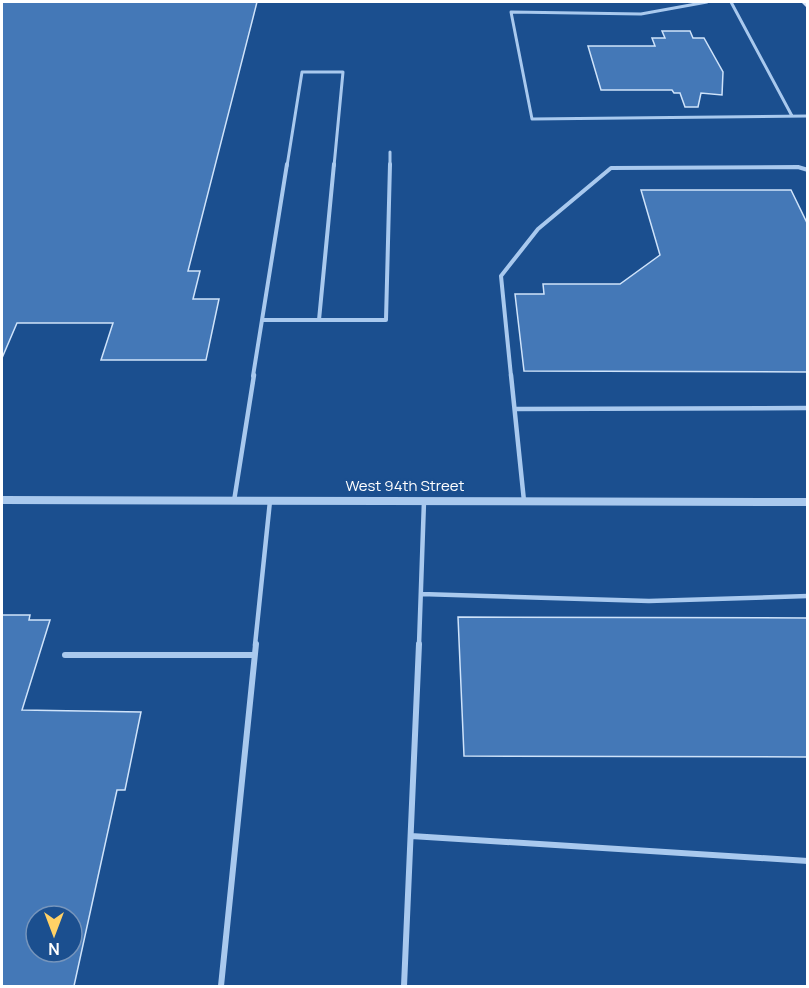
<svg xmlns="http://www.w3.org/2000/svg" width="809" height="988" viewBox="0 0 809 988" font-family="Manrope,sans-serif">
<rect width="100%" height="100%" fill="#1b4f8f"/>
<path fill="#4478b7" stroke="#cfe3fa" stroke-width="1.5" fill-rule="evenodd" d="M2,2H257L188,271H200L193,299H219L206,360H101L113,323H17L2,358Z
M662,31H690L693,38H704L723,72L722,95L701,93L698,107H685L680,93H674L672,90H601L588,46H655L652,38H665Z
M641,190H791L808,225V372L524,371L515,294H544L543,284H620L660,255Z
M2,615H30L29,620H50L22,710L141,712L125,790H117L74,986H2ZM36,916H72V952H36Z
M458,617L808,618V757L464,756Z"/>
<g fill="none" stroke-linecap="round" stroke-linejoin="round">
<path stroke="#a9c9ee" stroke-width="3" d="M707,2L641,14L511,12L532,119L808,116
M731,2L792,116
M287,166L302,72H343L334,166
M390,166V152"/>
<path stroke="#a9c9ee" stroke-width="4" d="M262,320L287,164
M319,320L334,164
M253,376L262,320H386L390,164
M511,376L501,276L538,229L611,168L798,167L808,170"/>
<path stroke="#a9c9ee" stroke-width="4.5" d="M511,375L524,501
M515,409L808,408
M234,501L254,375
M421,594L649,601L808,596
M255,645L270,501
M419,645L424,501"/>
<path stroke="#a9c9ee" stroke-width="6" d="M65,655H253
M411,836L808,861
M221,986L256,644
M404,986L419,644"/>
<path fill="#a9c9ee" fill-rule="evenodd" d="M2,496L808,498V506L2,504Z"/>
<path fill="#d6e6fa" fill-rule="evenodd" d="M801,2H807L808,9Z"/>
</g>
<g text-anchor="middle" stroke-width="4.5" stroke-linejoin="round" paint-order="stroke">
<g font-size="15" fill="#fff" stroke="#1b4f8f">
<text x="405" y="491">West 94th Street</text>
</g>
</g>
<rect width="809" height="988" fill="none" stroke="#ffffff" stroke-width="6"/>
<g transform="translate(54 934) rotate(180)"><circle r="28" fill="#1b4f8f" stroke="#7695bc" stroke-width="1.5"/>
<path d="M0-4.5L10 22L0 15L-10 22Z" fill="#ffd166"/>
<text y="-9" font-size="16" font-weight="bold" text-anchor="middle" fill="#ffffff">N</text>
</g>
</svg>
